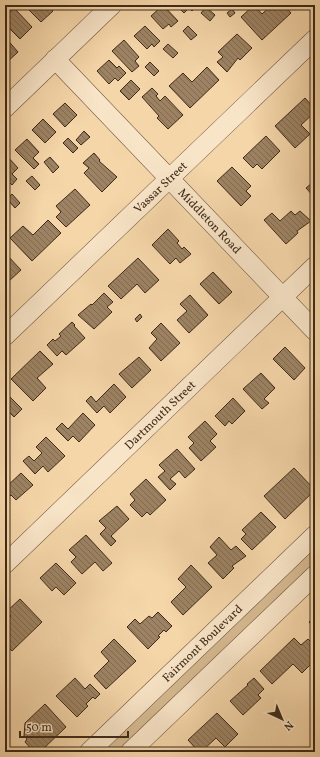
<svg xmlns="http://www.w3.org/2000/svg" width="320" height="757" viewBox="0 0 320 757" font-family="Vollkorn,serif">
<defs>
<pattern id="building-back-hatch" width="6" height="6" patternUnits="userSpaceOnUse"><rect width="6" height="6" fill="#9d8363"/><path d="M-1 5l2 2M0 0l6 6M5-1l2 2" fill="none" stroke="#816b51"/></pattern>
</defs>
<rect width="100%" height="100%" fill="#f5d6a9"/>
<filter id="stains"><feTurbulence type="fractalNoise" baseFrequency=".005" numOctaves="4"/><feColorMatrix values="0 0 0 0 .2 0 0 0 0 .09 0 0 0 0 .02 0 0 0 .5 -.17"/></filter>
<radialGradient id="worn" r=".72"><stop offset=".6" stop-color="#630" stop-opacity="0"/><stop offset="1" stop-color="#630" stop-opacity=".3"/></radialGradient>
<path fill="#d6b990" stroke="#8a7254" d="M315,547V565L120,752H101Z"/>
<path fill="url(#building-back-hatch)" stroke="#3e2a18" d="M29,5H47L53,11L41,22L27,8Z
M163,5L178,21L171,27L169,24L163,29L151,16Z
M176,5H198L192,11L189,8L184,13Z
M254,5L262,14L272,5H284L291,13L262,40L241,17Z
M206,7L215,15L210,21L201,13Z
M14,8L32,27L20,39L5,24L8,20L5,16Z
M232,9L235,13L230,17L227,13Z
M145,26L160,41L154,47L152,44L147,49L134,36Z
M188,26L197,35L191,40L183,31Z
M237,34L252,48L240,60L238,58L227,72L217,62L223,57L218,52Z
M5,37L18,52L6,63L5,61Z
M124,40L139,57L135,61L139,66L132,72L112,51Z
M168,44L178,53L173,58L163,49Z
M109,60L117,68L119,66L126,73L118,81L115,78L109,84L97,71Z
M150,62L159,71L154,76L145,67Z
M207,67L219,80L190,108L169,86L183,73L192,82Z
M131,80L140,89L129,100L120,91Z
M152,88L158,94L156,96L160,101L165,96L183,115L168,129L157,118L159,116L142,97Z
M315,89V97L311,93Z
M305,98L315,109V112L301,125L310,134L295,148L275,126Z
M65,103L77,115L65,127L53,114Z
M43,119L56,132L45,143L32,130Z
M84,131L90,137L81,145L76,140Z
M266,136L280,151L262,169L257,164L253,168L243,158Z
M68,138L78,148L73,153L63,143Z
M27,139L39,152L33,158L39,164L34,169L15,150Z
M94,153L100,160L99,161L117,177L102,192L84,173L89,168L83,163Z
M6,155L18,168L12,174L17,179L12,185L5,178Z
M50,157L59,167L53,173L44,162Z
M232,167L251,186L246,191L251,196L241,206L217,181Z
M32,176L40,185L35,190L26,181Z
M312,183L315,186V198L306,188Z
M75,189L90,205L66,227L56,217L61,212L56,206Z
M12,194L20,203L15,208L7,199Z
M291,211L295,215L300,211L311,221L297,231L298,233L286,244L264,220L272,213L280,221Z
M48,220L61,233L32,261L10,238L23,226L33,235Z
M168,229L179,241L177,243L182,249L184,247L191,254L180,263L176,258L170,264L152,245Z
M7,255L21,270L9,281L8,280L5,282V256Z
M138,258L159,280L145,293L137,284L121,299L108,286Z
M213,272L232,292L219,304L200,284Z
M104,293L113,302L107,307L112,312L94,329L78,315L91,304L92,305Z
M190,295L208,315L189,333L177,320L187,311L180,304Z
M140,314L142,317L137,322L135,319Z
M72,322L75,325L74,326L85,338L66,355L62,351L57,356L47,345L53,339L55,341L61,336L59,334Z
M161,323L180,343L161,361L149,348L157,339L151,333Z
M285,347L305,368L294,380L273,359Z
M40,351L53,364L37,378L46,388L33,401L11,379Z
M139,357L151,370L132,388L119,374Z
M261,373L275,388L264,399L269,403L262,409L243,389Z
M114,384L126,397L110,413L104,406L97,413L86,401L91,396L96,402Z
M5,392L22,409L14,417L7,410L5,412Z
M233,398L245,411L232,424L229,421L225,426L215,416Z
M83,413L95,425L79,442L73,436L68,441L56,429L62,423L68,429Z
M205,421L217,434L210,441L216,447L201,461L189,448L194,443L188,437Z
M46,437L65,456L48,472L43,466L35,474L23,461L29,456L34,461L42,453L36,447Z
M177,449L195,469L185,478L179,471L170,479L176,484L170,490L158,477L165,471L159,465Z
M294,468L315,490L285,519L264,496Z
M21,473L33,485L16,500L11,495L6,500L5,488Z
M146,479L166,500L150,515L147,512L142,517L130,505L135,500L130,494Z
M117,506L129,519L111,536L116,541L111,546L100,534L106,528L99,521Z
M261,512L276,527L252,550L241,539L246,534L242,530Z
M86,535L112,563L103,571L95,562L82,574L71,562L76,557L69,550Z
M219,537L231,550L236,546L246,556L232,566L234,568L223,579L208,563L217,555L210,547Z
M56,563L76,583L64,595L56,587L52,591L40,578Z
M191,565L212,587L183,615L171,602L186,587L178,579Z
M20,599L42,622L12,651L5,644V622L11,616L6,612Z
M158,612L172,626L166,632L164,630L158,636L160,637L148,649L127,627L135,619L140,624L149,616L152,618Z
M315,617V629L309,622Z
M294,638L301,645L308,639L315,646V660L302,673L293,664L272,684L260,671Z
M114,639L136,661L106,689L94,676L109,661L101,652Z
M75,678L85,689L90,684L100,694L95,699L93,697L86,704L88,706L77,717L56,696Z
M254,678L264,689L258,695L261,698L243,715L230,701L248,685L247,684Z
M45,704L66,727L40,752H34L25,742L27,739L24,736L25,723Z
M217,713L238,734L225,747L216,738L201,752H199L188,740Z
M183,747L188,752H177Z"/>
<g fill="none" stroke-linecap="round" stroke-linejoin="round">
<g stroke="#6c553c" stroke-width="20">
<g id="minor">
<path id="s1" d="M55,59L315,331"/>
<path d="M5,108L112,5"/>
<path id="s2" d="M5,336L315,39"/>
<path id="s3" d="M5,564L315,266"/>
<path id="s4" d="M89,752L315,535"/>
<path d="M130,752L315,575"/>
</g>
</g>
<use href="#minor" stroke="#f8e4c7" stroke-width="19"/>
</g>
<g text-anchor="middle" stroke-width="3.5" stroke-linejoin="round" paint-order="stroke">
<g font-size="12" fill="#3e2a18" stroke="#f8e4c7">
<text dy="4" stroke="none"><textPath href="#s2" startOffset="215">Vassar Street</textPath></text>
<text dy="4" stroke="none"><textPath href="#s1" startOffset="224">Middleton Road</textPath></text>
<text dy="4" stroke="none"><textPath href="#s3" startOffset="215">Dartmouth Street</textPath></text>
<text dy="4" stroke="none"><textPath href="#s4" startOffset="157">Fairmont Boulevard</textPath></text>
</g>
</g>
<rect width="320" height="757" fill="none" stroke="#f5d6a9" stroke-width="20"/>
<rect x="6" y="6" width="308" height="745" fill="none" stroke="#3e2a18" stroke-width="2"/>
<rect x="10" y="10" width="300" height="737" fill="none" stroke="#3e2a18"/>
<g transform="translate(282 719) rotate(136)" stroke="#f8e4c7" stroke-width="3" paint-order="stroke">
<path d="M0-3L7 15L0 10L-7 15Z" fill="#3e2a18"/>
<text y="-6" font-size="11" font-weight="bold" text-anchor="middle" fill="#3e2a18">N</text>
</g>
<path d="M20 731v6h108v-6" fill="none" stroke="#3e2a18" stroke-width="2"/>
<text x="26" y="731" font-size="12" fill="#3e2a18" stroke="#f8e4c7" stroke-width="3" paint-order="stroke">50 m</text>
<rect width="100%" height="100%" filter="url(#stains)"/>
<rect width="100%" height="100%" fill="url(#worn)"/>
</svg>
